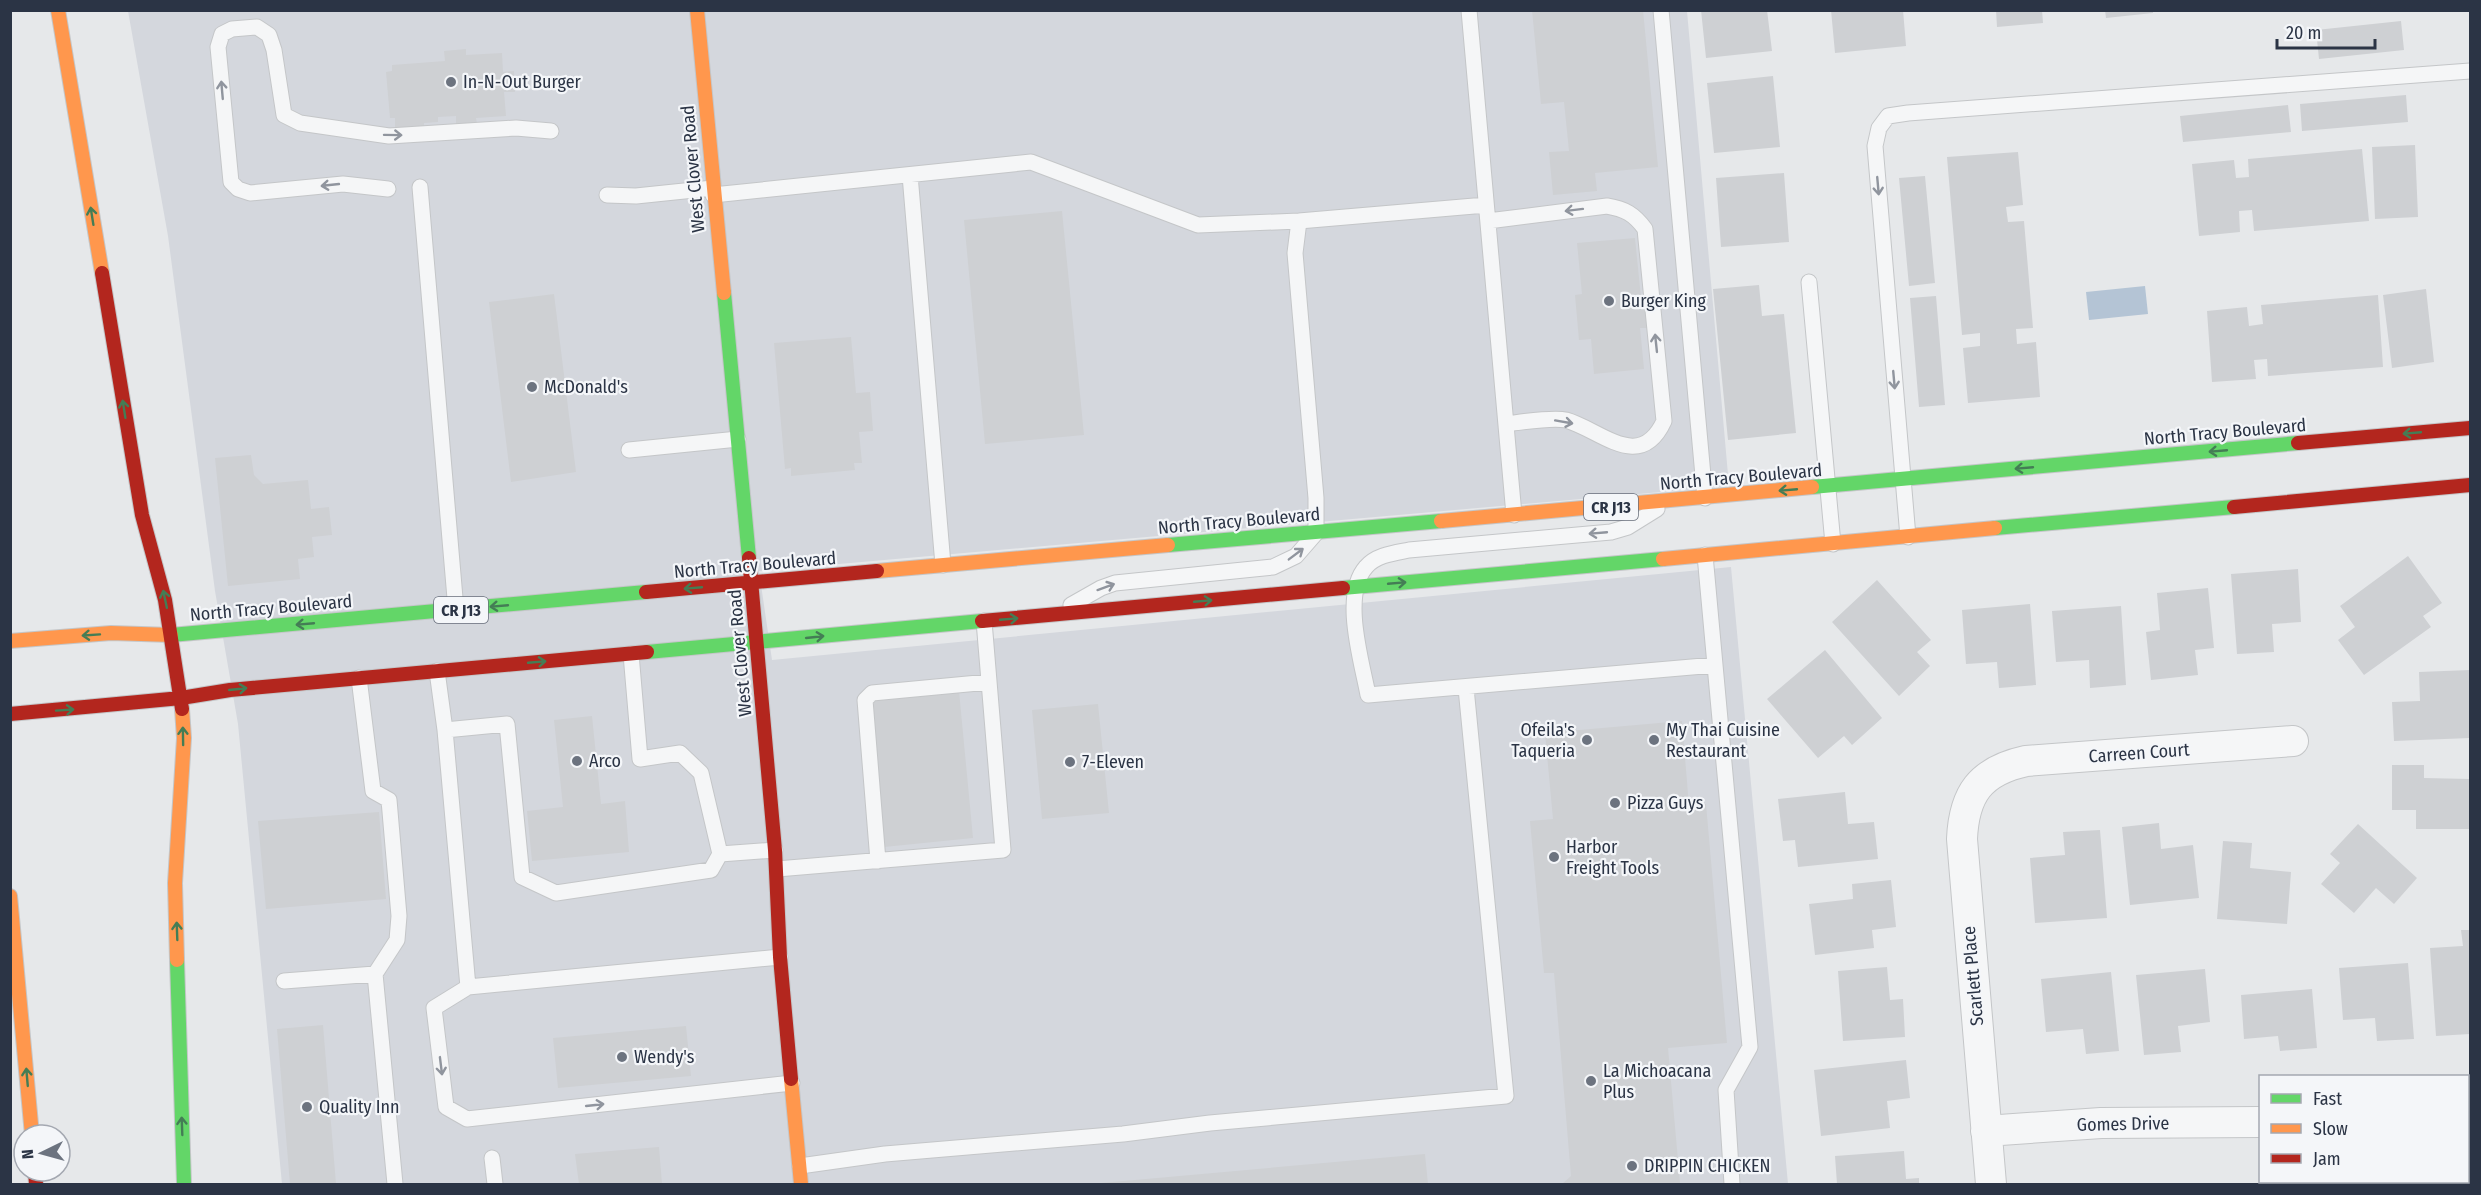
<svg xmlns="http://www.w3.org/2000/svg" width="2481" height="1195" viewBox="0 0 2481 1195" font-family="'Fira Sans Condensed',sans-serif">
<rect width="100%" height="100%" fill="#e6e8ea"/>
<path fill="#d4d7dd" d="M128,11H1687L1729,486L759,571L772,660L1731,567L1788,1184H282L238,724L215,591L168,236Z"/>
<path fill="#b4c4d5" d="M2145,286L2148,314L2089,320L2086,292Z"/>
<path fill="#ced0d3" d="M1532,10H1643L1658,167L1595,173L1597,191L1553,195L1549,152L1569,151L1564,102L1541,104Z
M1701,10H1767L1772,51L1706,58Z
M1831,10H1903L1906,46L1835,53Z
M1996,10H2042L2043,23L1997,27Z
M2105,10H2153V13L2106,18Z
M2401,21L2404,50L2319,59L2316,30Z
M466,49V55L502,53L503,72L514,71L515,92H504L506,116L476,118L477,124L456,125V116L438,117V122L424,123V131L395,133V118H390L386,72L392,71V65L445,61L444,51Z
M1773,76L1780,147L1714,153L1707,83Z
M2406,95L2408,122L2302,131L2300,104Z
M2288,105L2291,132L2183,142L2180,116Z
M2415,145L2418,217L2375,219L2372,147Z
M2362,149L2369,221L2254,231L2252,210L2239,211L2240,232L2199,236L2192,164L2234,160L2236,178L2249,177L2248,159Z
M2018,152L2023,205L2006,207L2008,222L2024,221L2033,328L2016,329L2017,344L2036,342L2040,397L1968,403L1963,348L1980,346V333L1962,335L1947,157Z
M1784,173L1789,242L1721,247L1716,178Z
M1925,176L1935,283L1909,286L1899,178Z
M1062,211L1084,435L985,444L964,220Z
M1635,238L1642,308L1647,307L1649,328H1640L1644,369L1594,374L1591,339L1579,340L1575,295L1582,294L1577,243Z
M1759,285L1762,316L1784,314L1796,433L1728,440L1713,289Z
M2426,289L2434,362L2392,368L2383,295Z
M554,294L576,472L511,482L489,302Z
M2378,295L2383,367L2268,376L2267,359L2254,360L2256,379L2212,382L2207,311L2247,307L2249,326L2263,324L2261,305Z
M1936,296L1945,405L1919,407L1910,298Z
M851,337L856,393L870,392L873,431L859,432L862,463H854L855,470L791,476V468L785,469L774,343Z
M251,455L254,475L263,484L308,480L311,509L329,507L332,535L312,537L314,557L298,559L300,579L228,586L215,458Z
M2408,556L2442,603L2423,616L2431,627L2364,675L2338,640L2355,627L2340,606Z
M2298,569L2301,622L2272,624L2274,652L2237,654L2231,574Z
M1877,580L1931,640L1917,652L1930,666L1899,696L1832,622Z
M2208,588L2214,648L2195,650L2198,675L2151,680L2146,632L2160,630L2157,593Z
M2030,604L2036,685L1999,688L1997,662L1966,664L1962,610Z
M2121,606L2126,685L2090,688L2089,660L2056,662L2052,611Z
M1825,650L1882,718L1852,745L1844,736L1818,758L1767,699Z
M2470,670V738L2394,741L2392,702L2420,701L2419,672Z
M959,691L973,838L884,847L870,699Z
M1098,704L1109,813L1042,819L1032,710Z
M592,716L601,804L625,801L629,852L532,861L527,811L563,807L554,720Z
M1682,721L1689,806L1706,804L1727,1043L1668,1048L1680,1183L1562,1184L1571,1176L1554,973H1544L1530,821L1553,819L1545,733Z
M2392,765H2424V778L2470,779V829H2416V810H2392Z
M1845,792L1848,824L1874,822L1878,859L1798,867L1795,840L1783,841L1778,799Z
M379,812L386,899L266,909L258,821Z
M2159,823L2161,849L2193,845L2199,898L2130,905L2122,827Z
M2358,824L2417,878L2394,904L2376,888L2354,913L2321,884L2340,863L2330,854Z
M2100,830L2107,918L2035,923L2030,858L2065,855L2063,832Z
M2223,841L2252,843L2250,868L2291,872L2287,924L2217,919Z
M1891,880L1896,927L1872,930L1874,948L1815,955L1809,904L1853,899L1852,884Z
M2461,930H2470V1034L2436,1036L2430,948L2463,946Z
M2408,963L2414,1039L2377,1041L2375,1018L2343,1020L2339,968Z
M1887,967L1890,1000L1903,999L1905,1037L1843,1041L1838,971Z
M2205,969L2210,1022L2178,1026L2181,1052L2144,1055L2136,975Z
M2111,972L2119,1051L2086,1054L2083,1029L2046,1032L2041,979Z
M2312,989L2317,1048L2280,1051L2278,1036L2244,1039L2241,995Z
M323,1025L336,1184H290L277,1029Z
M686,1026L691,1076L558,1088L553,1038Z
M1906,1060L1910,1098L1887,1101L1890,1128L1821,1136L1814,1070Z
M659,1147L662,1184H579L575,1154Z
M1904,1151L1906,1179L1919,1178V1184H1837L1835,1156Z
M1425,1154L1428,1184H1101V1183Z
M2470,1178V1184H2451L2450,1182H2468V1179Z"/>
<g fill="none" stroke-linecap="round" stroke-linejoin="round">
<g stroke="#c4c6c8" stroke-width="17">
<path id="lane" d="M1469,10L1514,515
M1661,10L1705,498
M910,175L943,565
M420,187L456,610
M388,189L343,184L250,193L238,189L231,182L218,47L222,34L232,29L257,27L269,35L274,50L284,115L300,123L389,136L516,128L551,131
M607,195L636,196L713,188
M713,195L1031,162L1198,225L1299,221L1486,205
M1488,221L1607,206C1625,209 1634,214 1645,229L1664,421C1640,473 1601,430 1566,420C1552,417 1522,422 1506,424
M1809,282L1833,544
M629,450L738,439
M1657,509L1628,527L1611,532L1409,550C1394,553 1376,555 1366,567C1341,595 1362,662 1368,695L1715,665L1750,1047L1726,1090L1732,1184
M1908,537L1875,146L1879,128L1888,116L1908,113L2470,71
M1705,555L1715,665
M1071,605L1101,588L1115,583L1273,567L1296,556L1316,533V498L1295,253L1299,221
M631,654L640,759L680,753L701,773L720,854
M437,671L445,730L468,987
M359,678L373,791L389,800L399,916L397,940L375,974L395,1184
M445,730L507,724L522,877L556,893L711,870L720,854L775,850
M878,861L865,700L872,693L989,682
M777,869L1003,850L984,621
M780,957L468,987L434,1008L446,1107L467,1119L792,1083
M284,981L375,974
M492,1158L495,1184
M800,1166L885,1154L1123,1134L1210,1123L1506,1096L1466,688"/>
</g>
<g stroke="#c4c6c8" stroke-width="32">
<path id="street" d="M2468,1105H2470
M1986,1131L2101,1123L2260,1122
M1991,1184L1962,839C1964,794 1980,771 2026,761L2293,741"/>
</g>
<g stroke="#c4c6c8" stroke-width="16">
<path id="fast" d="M724,293L749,558
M1812,487L2298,443
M1995,528L2234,507
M1168,545L1441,521
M1343,588L1663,559
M171,635L646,592
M647,652L982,621
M177,960L184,1184"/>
</g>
<g stroke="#c4c6c8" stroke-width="16">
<path id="slow" d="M58,10L102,273
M697,10L724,293
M1441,521L1812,487
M1663,559L1995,528
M877,571L1168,545
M10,641L111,633L171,635
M10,896L32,1135
M177,960L175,883L184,738L182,709
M791,1079L801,1184"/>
</g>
<g stroke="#c4c6c8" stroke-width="16">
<path id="jam" d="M102,273L142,515L165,600L182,709
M2298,443L2470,428
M2234,507L2470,485
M749,558L775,850L780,957L791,1079
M646,592L877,571
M982,621L1343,588
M181,698L230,690L647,652
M10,714L181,698
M35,1171L36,1184"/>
</g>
<use href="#lane" stroke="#f5f6f7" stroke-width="15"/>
<use href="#street" stroke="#f5f6f7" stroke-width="30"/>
<use href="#fast" stroke="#63d668" stroke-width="14"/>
<use href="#slow" stroke="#ff974d" stroke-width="14"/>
<use href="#jam" stroke="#b3261e" stroke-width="14"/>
</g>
<defs><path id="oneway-shaft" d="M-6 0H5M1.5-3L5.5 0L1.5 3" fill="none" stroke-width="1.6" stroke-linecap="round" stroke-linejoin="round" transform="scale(1.5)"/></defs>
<g stroke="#90959e">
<use href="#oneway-shaft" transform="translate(222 90) rotate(-95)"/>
<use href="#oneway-shaft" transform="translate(393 135) rotate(1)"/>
<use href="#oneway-shaft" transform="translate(330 185) rotate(174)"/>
<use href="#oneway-shaft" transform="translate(1878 186) rotate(85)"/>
<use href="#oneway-shaft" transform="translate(1574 210) rotate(173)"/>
<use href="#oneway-shaft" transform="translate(1656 343) rotate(-96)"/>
<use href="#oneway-shaft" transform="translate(1894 380) rotate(85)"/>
<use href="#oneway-shaft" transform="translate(1564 422) rotate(10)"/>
<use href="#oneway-shaft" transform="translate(1598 533) rotate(175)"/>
<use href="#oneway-shaft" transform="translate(1296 554) rotate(-37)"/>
<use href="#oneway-shaft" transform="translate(1106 587) rotate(-20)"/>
<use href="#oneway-shaft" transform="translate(441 1066) rotate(83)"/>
<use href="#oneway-shaft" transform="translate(595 1105) rotate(-6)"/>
</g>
<g stroke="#447d55">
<use href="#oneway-shaft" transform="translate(92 216) rotate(-99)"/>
<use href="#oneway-shaft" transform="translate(124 409) rotate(-99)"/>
<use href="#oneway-shaft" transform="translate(2412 433) rotate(175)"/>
<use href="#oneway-shaft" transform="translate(2218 451) rotate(175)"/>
<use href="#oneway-shaft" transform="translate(2024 468) rotate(175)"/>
<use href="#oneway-shaft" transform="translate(1788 490) rotate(175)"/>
<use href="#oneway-shaft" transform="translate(1397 583) rotate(-5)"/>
<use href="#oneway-shaft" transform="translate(693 588) rotate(175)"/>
<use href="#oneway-shaft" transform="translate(165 599) rotate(-102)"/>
<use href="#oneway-shaft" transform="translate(1203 601) rotate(-5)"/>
<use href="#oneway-shaft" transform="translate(499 606) rotate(175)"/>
<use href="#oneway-shaft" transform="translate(1009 619) rotate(-5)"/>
<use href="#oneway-shaft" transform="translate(305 624) rotate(175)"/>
<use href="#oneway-shaft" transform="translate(91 635) rotate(176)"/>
<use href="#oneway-shaft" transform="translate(815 637) rotate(-6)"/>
<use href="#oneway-shaft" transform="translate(537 662) rotate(-5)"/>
<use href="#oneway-shaft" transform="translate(238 689) rotate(-6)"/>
<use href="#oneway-shaft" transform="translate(65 710) rotate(-4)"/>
<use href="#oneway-shaft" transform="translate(183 736) rotate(-91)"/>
<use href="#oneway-shaft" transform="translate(177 931) rotate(-92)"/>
<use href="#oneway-shaft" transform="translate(27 1077) rotate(-95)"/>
<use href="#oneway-shaft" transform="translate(182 1126) rotate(-92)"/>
</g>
<g fill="#6c737f" stroke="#f4f6f9" stroke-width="2">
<circle cx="451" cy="82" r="6"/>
<circle cx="1609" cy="301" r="6"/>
<circle cx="532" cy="387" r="6"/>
<circle cx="1587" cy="740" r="6"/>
<circle cx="1654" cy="740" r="6"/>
<circle cx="577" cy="761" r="6"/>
<circle cx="1070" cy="762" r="6"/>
<circle cx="1615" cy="803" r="6"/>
<circle cx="1554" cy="857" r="6"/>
<circle cx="622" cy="1057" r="6"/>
<circle cx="1591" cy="1081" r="6"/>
<circle cx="307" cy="1107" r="6"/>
<circle cx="1632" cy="1166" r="6"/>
</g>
<g text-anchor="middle" stroke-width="4.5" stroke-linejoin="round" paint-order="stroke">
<g fill="#f4f6f9" stroke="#676e7b" stroke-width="1.5">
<rect x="1584" y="494" width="54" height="26" rx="4.5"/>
<rect x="434" y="597" width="54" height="26" rx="4.5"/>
</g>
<g font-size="16" font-weight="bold" fill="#2b3445">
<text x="1611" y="513">CR J13</text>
<text x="461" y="616">CR J13</text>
</g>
<g font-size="18" fill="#2b3445" stroke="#f4f6f9" text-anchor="start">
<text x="463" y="88">In-N-Out Burger</text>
<text x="1621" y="307">Burger King</text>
<text x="544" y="393">McDonald's</text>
<text x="1575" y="736" text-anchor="end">Ofeila's<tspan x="1575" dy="21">Taqueria</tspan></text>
<text x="1666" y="736">My Thai Cuisine<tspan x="1666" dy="21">Restaurant</tspan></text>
<text x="589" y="767">Arco</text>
<text x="1082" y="768">7-Eleven</text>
<text x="1627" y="809">Pizza Guys</text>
<text x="1566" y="853">Harbor<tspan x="1566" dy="21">Freight Tools</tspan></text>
<text x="634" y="1063">Wendy's</text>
<text x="1603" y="1077">La Michoacana<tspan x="1603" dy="21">Plus</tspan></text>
<text x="319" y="1113">Quality Inn</text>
<text x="1644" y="1172">DRIPPIN CHICKEN</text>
</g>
<g font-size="18" fill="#2b3445" stroke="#f4f6f9">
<text transform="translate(693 169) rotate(-95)" y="6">West Clover Road</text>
<text transform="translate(2225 432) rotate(-5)" y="6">North Tracy Boulevard</text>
<text transform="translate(1741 477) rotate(-5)" y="6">North Tracy Boulevard</text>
<text transform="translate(1239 521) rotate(-5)" y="6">North Tracy Boulevard</text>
<text transform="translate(755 565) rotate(-5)" y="6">North Tracy Boulevard</text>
<text transform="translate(271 608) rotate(-5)" y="6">North Tracy Boulevard</text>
<text transform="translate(740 653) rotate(-95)" y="6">West Clover Road</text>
<text transform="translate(2139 753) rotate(-4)" y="6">Carreen Court</text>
<text transform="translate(1973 976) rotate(-95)" y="6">Scarlett Place</text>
<text transform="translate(2123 1124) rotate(-1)" y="6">Gomes Drive</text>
</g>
</g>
<rect width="2481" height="1195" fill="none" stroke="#2b3445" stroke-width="24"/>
<rect x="2259" y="1075" width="210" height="108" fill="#f4f6f9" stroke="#a4a8b1" stroke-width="1.5"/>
<rect x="2271" y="1094" width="30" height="9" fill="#63d668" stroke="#a4a8b1" stroke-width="1.5"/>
<text x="2313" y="1105" font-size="18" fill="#2b3445">Fast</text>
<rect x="2271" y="1124" width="30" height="9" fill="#ff974d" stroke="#a4a8b1" stroke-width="1.5"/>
<text x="2313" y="1135" font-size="18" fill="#2b3445">Slow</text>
<rect x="2271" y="1154" width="30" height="9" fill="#b3261e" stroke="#a4a8b1" stroke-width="1.5"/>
<text x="2313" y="1165" font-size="18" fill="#2b3445">Jam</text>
<g transform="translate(42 1153) rotate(265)"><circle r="28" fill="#f4f6f9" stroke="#a4a8b1" stroke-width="1.5"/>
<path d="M0-4.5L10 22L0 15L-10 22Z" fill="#6c737f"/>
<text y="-9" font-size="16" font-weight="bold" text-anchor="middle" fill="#2b3445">N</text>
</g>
<path d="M2277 39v9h98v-9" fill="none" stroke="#2b3445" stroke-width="3"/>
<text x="2286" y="39" font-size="18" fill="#2b3445" stroke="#f4f6f9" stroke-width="4.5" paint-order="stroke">20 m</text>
</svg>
